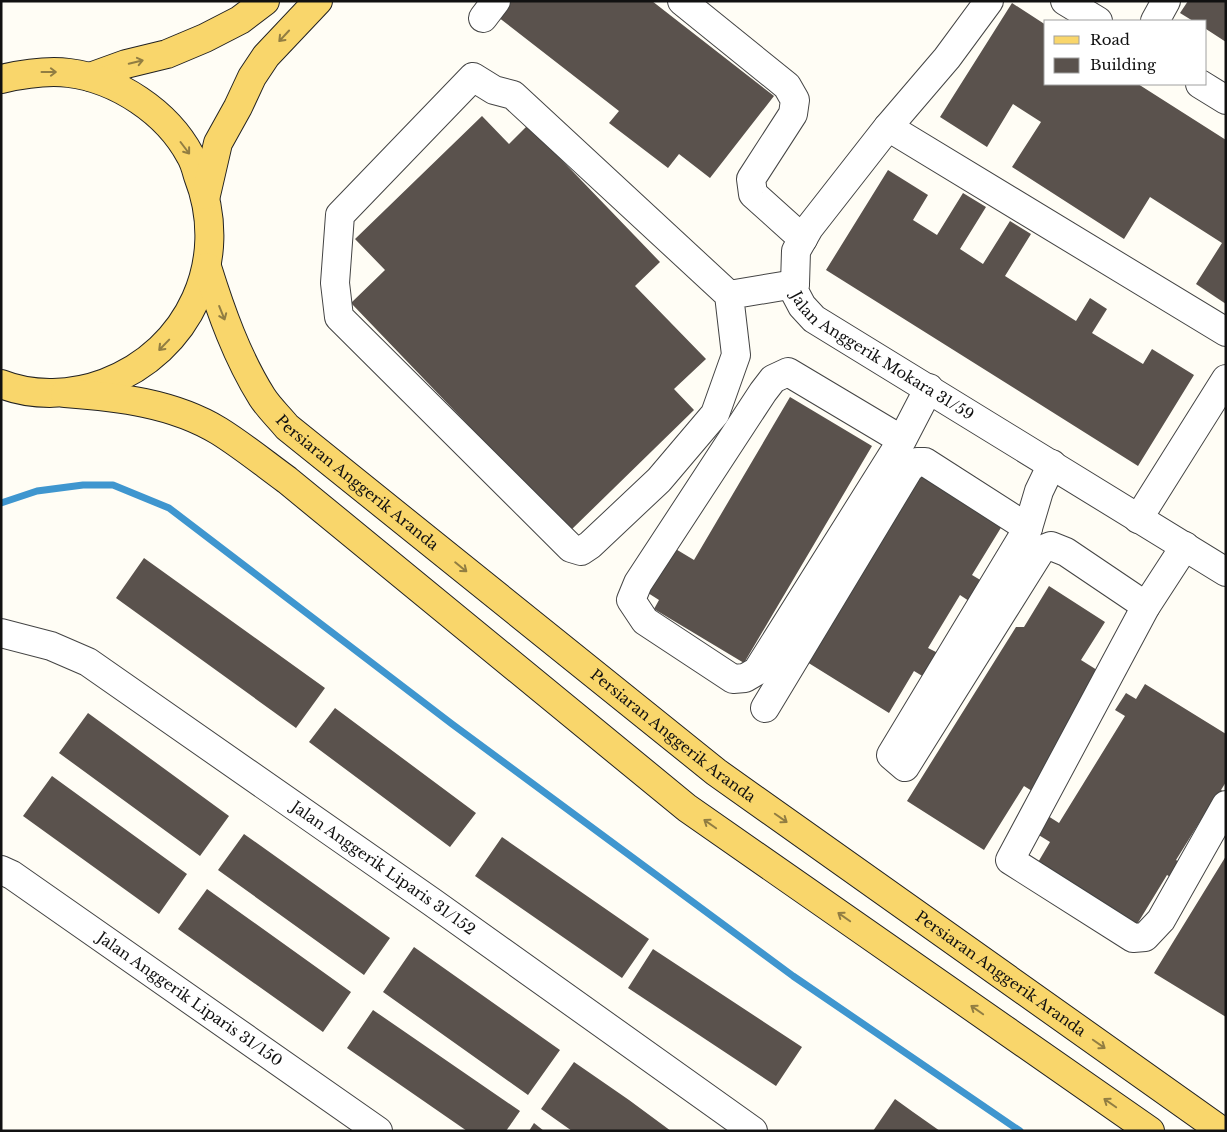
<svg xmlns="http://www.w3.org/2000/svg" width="1227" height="1132" viewBox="0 0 1227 1132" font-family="'Libre Baskerville',serif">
<rect width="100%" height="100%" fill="#fffdf5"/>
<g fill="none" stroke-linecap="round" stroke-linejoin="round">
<path stroke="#3f96cf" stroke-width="7" d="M1,503L37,491L83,485H113L169,508L452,724L793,976L1020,1131"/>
</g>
<path fill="#5a524d" d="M511,1H652L774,96L710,178L679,154L668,168L609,123L619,111L498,17Z
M1188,1H1226V42L1206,29V21H1193L1180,13Z
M1012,3L1046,25V84H1138L1226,140V304L1196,284L1222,243L1150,197L1124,239L1012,167L1041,122L1013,104L987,147L940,117Z
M482,116L509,144L528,125L660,262L635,286L706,359L674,389L694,410L570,531L351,303L385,270L355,239Z
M888,170L928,195L913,220L937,235L963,193L986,207L960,249L983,264L1010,221L1031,234L1005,276L1076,321L1090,298L1107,309L1092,333L1143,364L1152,349L1194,375L1138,466L826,270Z
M790,397L872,446L744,663L654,609L659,600L648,593L674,548L694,560Z
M920,475L1002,526L972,575L982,581L969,601L960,595L928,648L938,653L924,677L914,671L889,713L807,662Z
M144,558L325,688L296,728L116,598Z
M1049,586L1105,622L1081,660L1105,675L1032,791L1024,786L984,850L907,801L1016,627H1024Z
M1145,684L1226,734V782L1221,790L1226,793L1219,814L1209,807L1176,860L1186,866L1177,881L1167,875L1136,926L1037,864L1050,842L1037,834L1048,816L1059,823L1125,716L1115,710L1126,693L1136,699Z
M335,708L476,813L450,847L309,742Z
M88,713L229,816L200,856L59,753Z
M52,776L187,874L159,914L23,816Z
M244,834L390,938L364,975L218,870Z
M502,837L649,939L622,978L475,876Z
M1226,856V1017L1154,973Z
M207,889L351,992L323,1032L178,929Z
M414,947L560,1050L528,1095L383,992Z
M653,949L802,1047L776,1086L628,988Z
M373,1010L520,1111L506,1131H467L347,1048Z
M574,1062L629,1100L671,1131H572L541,1109Z
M895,1099L913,1112L940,1131H873Z
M534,1123L544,1131H529Z"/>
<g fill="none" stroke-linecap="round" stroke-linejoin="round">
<g stroke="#444" stroke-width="30">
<g id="minor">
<path d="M682,1L787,86L795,100L793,114L751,179L753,194L803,239"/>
<path id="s1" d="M989,1L947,58L888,127L809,228L796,251L795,284L793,289L802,306L814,319L1226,572"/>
<path d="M1065,1L1098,21"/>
<path d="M483,18L496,1"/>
<path d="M1155,21L1166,1"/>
<path d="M1200,84L1226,100"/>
<path d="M888,127L1226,332"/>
<path d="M729,295L736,355L715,414L659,480L590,545L581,551L571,548L339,317L335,283L340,215L473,77L494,90L513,95L729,295L795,284"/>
<path d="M902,440L788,372L773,379L763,392L638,583L631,600L645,621L733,679L745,678L757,671L902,440L929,388"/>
<path d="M1052,464L1039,491L1028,528L891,755L905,767L1041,550L1051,546L1066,552L1146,606"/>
<path d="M1138,519L1226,379"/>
<path d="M1185,546L1146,606L1010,860L1133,938L1145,937L1161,920L1226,805"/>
<path id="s2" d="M1,633L51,646L88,662L432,902L753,1131"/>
<path d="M765,708L909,469L917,462H925L1028,528"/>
<path id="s3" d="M1,870L12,875L378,1131"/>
</g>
</g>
<g stroke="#222" stroke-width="30">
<g id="major">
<path d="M90,77L126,64L167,54L205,38L240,20L265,1"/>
<path d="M1,79C23,74 46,70 69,73C117,79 167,112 190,155C194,161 196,169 198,176C231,260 190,351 105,383C73,395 33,397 1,384"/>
<path d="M206,195L218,143L238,107L252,77L266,56L318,1"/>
<path id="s4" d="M207,267C221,312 237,357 262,397C269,408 279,417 287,427L716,772L1222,1131"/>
<path d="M65,393C118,397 173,403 219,431C243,446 265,464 287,480L687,808L1150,1131"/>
</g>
</g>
<use href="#minor" stroke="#fff" stroke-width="28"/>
<use href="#major" stroke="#f9d66b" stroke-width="28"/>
</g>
<defs><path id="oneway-shaft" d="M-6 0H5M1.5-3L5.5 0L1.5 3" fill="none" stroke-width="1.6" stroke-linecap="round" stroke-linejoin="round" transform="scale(1.25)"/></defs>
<g stroke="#917d42">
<use href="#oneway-shaft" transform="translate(284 36) rotate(133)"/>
<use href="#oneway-shaft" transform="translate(136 62) rotate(-14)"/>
<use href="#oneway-shaft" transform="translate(49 72)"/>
<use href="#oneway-shaft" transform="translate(185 148) rotate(53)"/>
<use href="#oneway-shaft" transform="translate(222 313) rotate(68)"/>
<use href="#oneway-shaft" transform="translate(164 345) rotate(134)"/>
<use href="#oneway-shaft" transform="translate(461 567) rotate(39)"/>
<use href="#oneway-shaft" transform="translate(781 818) rotate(35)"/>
<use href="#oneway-shaft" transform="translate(710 824) rotate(-145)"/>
<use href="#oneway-shaft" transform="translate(844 917) rotate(-145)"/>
<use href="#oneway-shaft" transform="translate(977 1010) rotate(-145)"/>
<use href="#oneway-shaft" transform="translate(1099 1044) rotate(35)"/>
<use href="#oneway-shaft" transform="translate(1110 1103) rotate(-145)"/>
</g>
<g text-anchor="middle" stroke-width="5" stroke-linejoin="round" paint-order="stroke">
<g font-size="15" fill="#111" stroke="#fff">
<text dy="5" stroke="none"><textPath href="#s1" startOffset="468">Jalan Anggerik Mokara 31/59</textPath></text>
<text dy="5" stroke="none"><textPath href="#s4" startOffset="270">Persiaran Anggerik Aranda</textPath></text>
<text dy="5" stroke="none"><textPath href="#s4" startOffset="675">Persiaran Anggerik Aranda</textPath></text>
<text dy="5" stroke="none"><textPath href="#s2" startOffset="452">Jalan Anggerik Liparis 31/152</textPath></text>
<text dy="5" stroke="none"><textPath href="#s4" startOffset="1080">Persiaran Anggerik Aranda</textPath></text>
<text dy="5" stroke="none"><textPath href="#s3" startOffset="229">Jalan Anggerik Liparis 31/150</textPath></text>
</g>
</g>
<rect width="1227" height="1132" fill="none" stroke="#111111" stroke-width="5"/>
<rect x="1044" y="20" width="162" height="65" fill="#ffffff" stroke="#a0a0a0"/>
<rect x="1054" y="36" width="25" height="8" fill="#f9d66b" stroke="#a0a0a0"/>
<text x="1090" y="45" font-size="15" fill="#111111">Road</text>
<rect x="1054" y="58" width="25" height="15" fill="#5a524d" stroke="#a0a0a0"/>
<text x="1090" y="70" font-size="15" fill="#111111">Building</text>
</svg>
